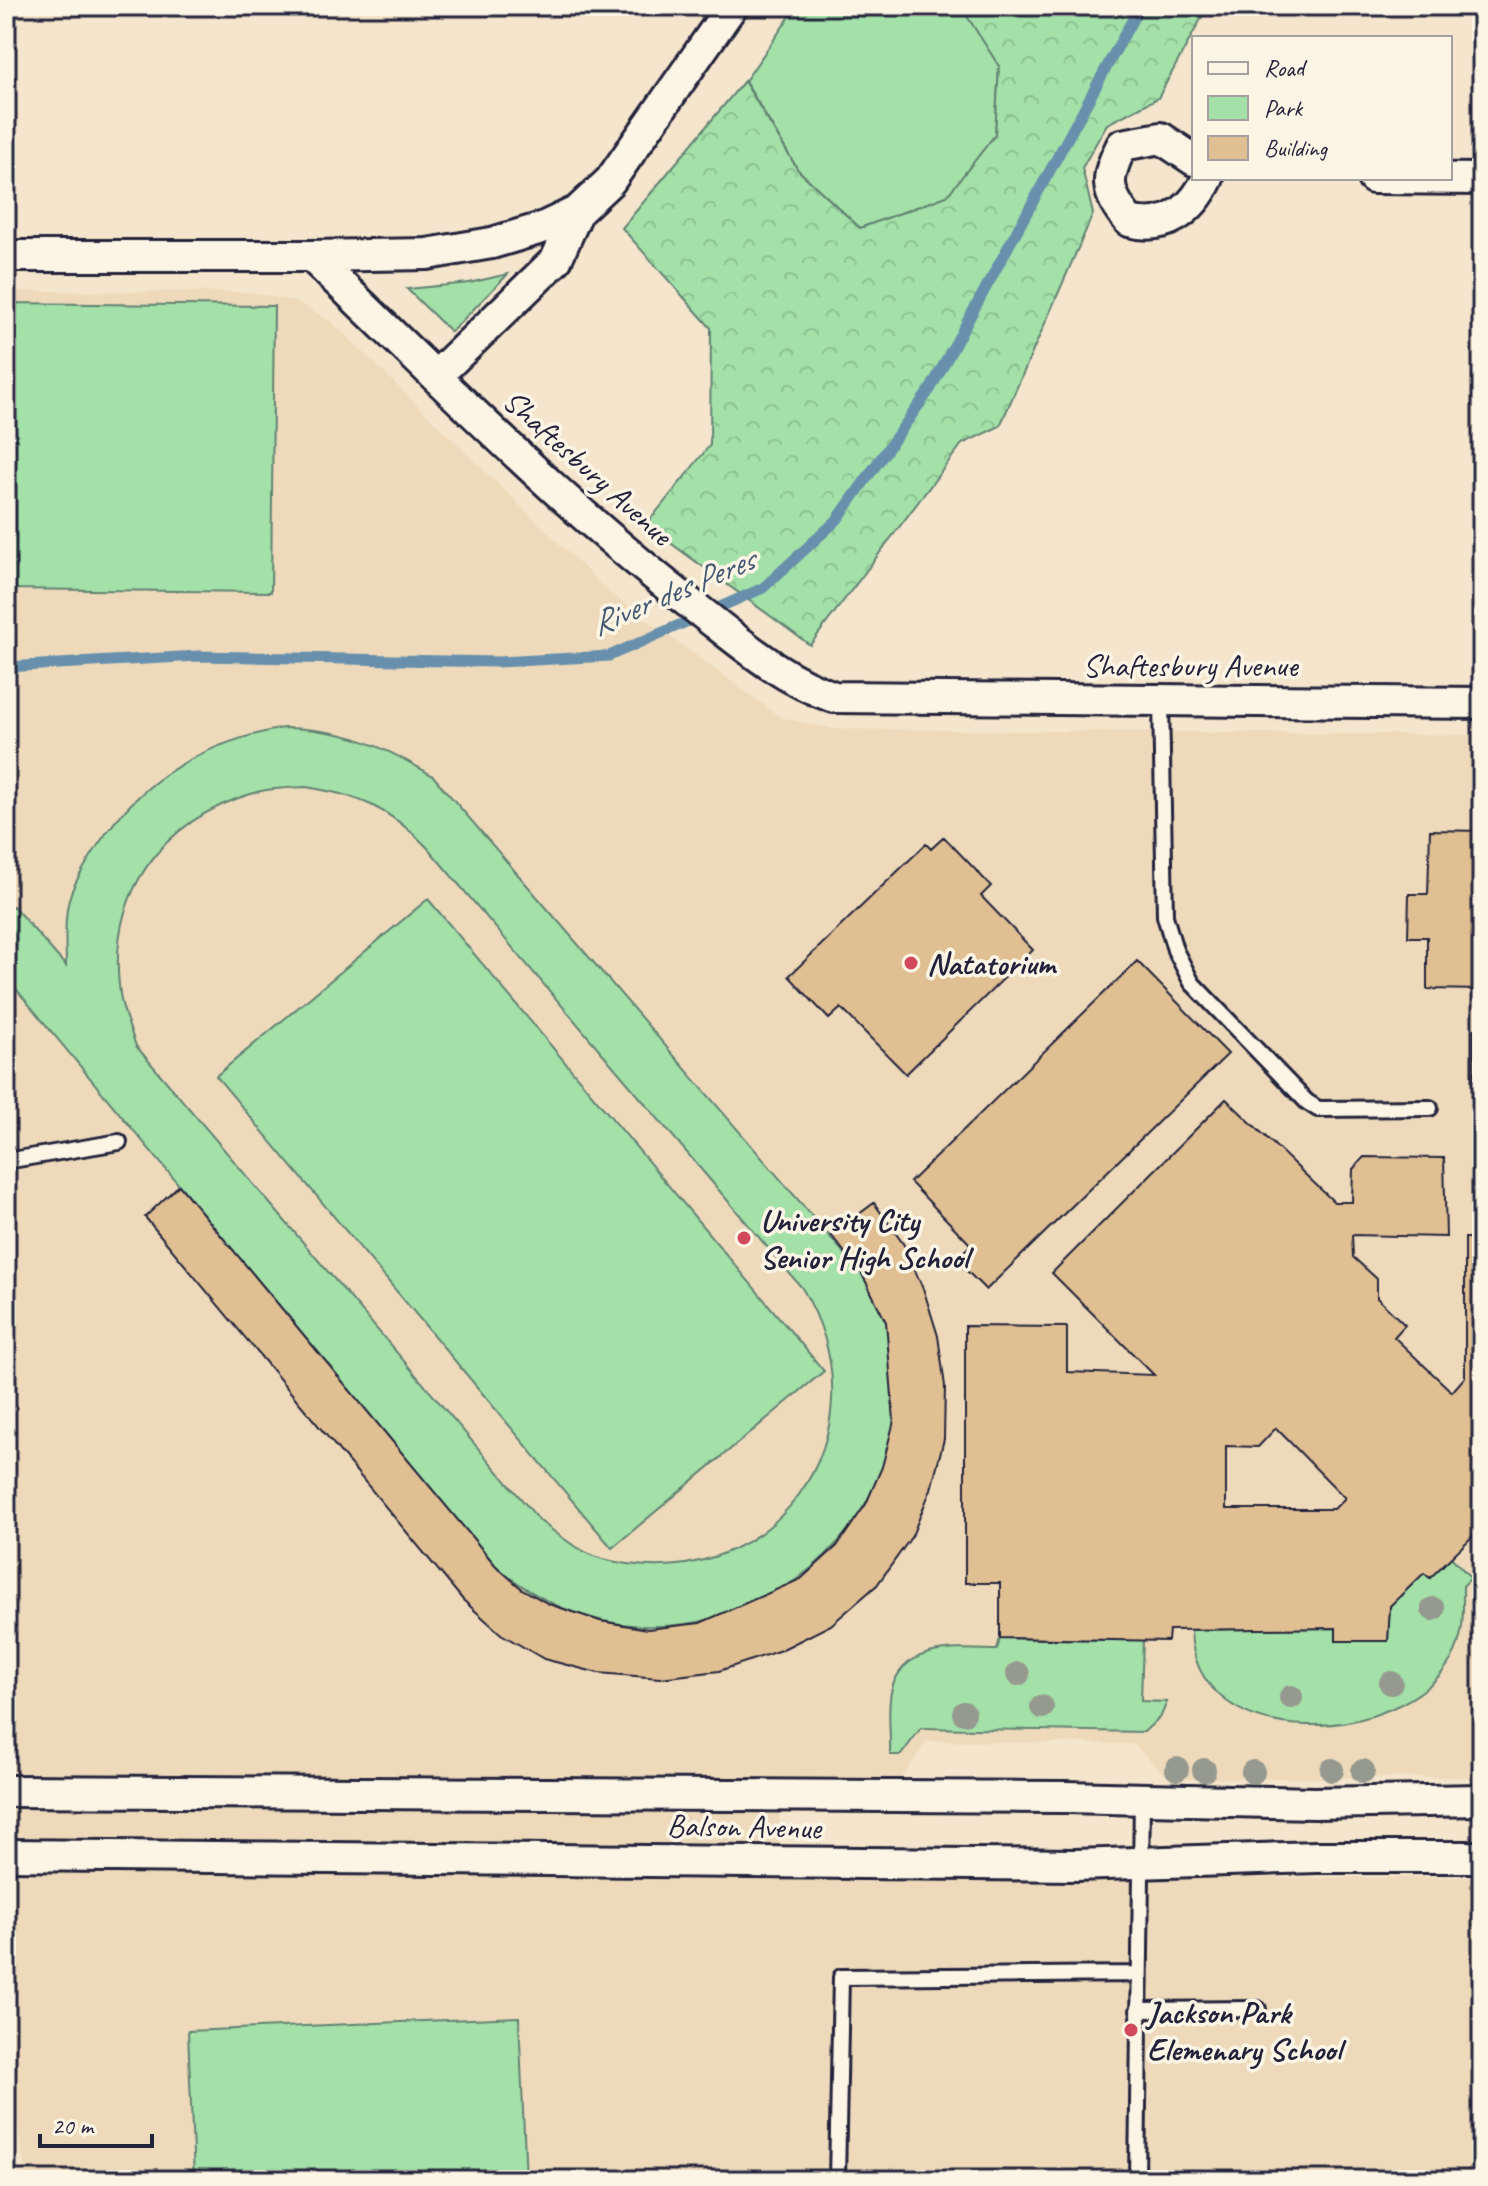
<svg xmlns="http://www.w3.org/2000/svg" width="1488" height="2186" viewBox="0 0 1488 2186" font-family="Caveat,sans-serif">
<defs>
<pattern id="forest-crowns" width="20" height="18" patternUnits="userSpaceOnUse" patternTransform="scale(2)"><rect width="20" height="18" fill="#a3e1a8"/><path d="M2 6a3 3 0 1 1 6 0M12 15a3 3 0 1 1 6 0" fill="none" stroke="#8cc192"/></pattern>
</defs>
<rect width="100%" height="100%" fill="#f4e5cc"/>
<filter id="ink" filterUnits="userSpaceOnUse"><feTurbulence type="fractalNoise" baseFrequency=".0125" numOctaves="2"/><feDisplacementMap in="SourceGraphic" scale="16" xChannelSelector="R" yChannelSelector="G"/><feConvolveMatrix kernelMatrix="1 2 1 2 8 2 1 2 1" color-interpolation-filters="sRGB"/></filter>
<g filter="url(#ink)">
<path fill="#eedabb" d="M6,291L251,292L297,302L332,322L610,593L782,718L835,729L1482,735V1777L1176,1779L1167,1777L1133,1744L927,1741L899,1782H779L780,1879L1482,1877V2180H27L6,2065Z"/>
<path fill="#a3e1a8" stroke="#628272" stroke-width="2" fill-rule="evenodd" d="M797,6H965L964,10L999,66L995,135L947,196L860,228L798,170L745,81Z
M508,274L451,332L407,289L469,283Z
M6,303L274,306L271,592L6,589Z
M283,728C345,729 380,744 433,776L862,1274C870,1289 882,1306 887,1323C949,1554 675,1721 496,1566L6,977V912L13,906L66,966C66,944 63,915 71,893C77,877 89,860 98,845C143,777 204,743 283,728ZM306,787C358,795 389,808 426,846L802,1288C891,1434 771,1603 603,1559C580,1553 559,1535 540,1521L136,1046C131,1031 124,1015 121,1000C104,897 159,820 257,792C272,788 290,788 306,787Z
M428,899L824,1371L612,1548L216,1076Z
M1451,1557L1471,1578L1463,1586C1463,1611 1465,1635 1452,1658C1403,1746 1194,1758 1191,1630L1336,1628V1641H1388L1390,1606L1424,1573L1430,1578Z
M1000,1638L1143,1640L1141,1701L1167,1702L1161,1716L1144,1732L921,1728L901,1755H890C891,1735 887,1712 891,1692C902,1642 958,1649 997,1650Z
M519,2017L526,2180H194L188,2031Z"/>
<path fill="url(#forest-crowns)" stroke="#628272" stroke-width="2" d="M965,6H1208L1158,98L1107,124L1082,168L1093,214L1000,426L962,444L810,645L646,525L710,445L711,328L622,228L744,81L798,170L860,228L947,196L995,135L999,66L963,10Z"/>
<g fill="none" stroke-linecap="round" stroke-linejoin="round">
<path stroke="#6790ac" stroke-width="11" d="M6,667L198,656L497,662L609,656L763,588L837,520L931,388L1140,6"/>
</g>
<path fill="#e0bf92" stroke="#22223b" stroke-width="2" fill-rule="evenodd" d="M1430,830L1482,831V990L1427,989V937H1408L1409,894H1428Z
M944,837L991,886L981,896L1033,950L906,1074L841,1008L829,1019L789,976L926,844L931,849Z
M1137,961L1228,1054L986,1290L955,1259L971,1245L910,1182Z
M1474,1029H1482V1527L1430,1578L1424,1573L1390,1606L1388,1641H1336V1628L1169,1630L1168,1641L1000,1638V1583H965V1326L1067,1327V1372L1154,1375L1052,1273L1226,1099L1334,1202H1352L1353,1169L1364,1157L1444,1158L1446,1237L1352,1235L1353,1257L1377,1279V1298L1405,1325L1394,1337L1452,1392L1465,1377V1238H1473ZM1276,1428L1345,1498L1334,1509H1226V1446L1258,1447Z
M179,1185L496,1566L522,1589L549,1604L600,1621L648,1629L700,1623L801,1579L837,1546L866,1504L882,1467L894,1421L886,1322L862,1274L831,1235L874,1203L904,1245L924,1291L938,1336L945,1386L944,1439L931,1489L912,1536L877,1585L831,1625L781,1650L719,1671L660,1678L598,1673L544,1659L501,1634L463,1600L145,1217Z"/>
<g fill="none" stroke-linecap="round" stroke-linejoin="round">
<g stroke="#22223b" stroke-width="20">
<path id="service" d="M1161,701L1165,916L1175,950L1192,983L1307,1102L1318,1109L1430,1108
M6,1161L119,1142
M1138,2010L1258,2009
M837,2180L841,1977L1139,1974
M1137,2180L1142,1798"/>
</g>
<g stroke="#22223b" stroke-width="36">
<path id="minor" d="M1194,160L1161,138L1122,145C1105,179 1105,191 1129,221C1166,231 1192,211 1208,178
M1373,178L1482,179
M6,256H311C437,376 559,503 697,609C741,643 781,679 834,697L1482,703
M311,256L427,254L492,243L542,228L578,211L610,181L732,6
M436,376L556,260L578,211
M6,1791L1066,1797L1315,1803L1482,1800
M6,1855L1075,1865L1317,1857H1482"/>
</g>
<use href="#service" stroke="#fcf5e5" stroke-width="14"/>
<use href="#minor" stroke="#fcf5e5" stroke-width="30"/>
</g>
<g fill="#96998e">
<circle cx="1433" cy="1609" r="12"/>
<circle cx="1018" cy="1674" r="12"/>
<circle cx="1391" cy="1683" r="12"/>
<circle cx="1291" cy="1697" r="12"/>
<circle cx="1042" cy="1707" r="12"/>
<circle cx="964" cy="1713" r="12"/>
<circle cx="1177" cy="1769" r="12"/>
<circle cx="1204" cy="1770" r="12"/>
<circle cx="1332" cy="1770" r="12"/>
<circle cx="1363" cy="1771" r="12"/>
<circle cx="1253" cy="1772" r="12"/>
</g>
</g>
<g fill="#d1495b" stroke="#fcf5e5" stroke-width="3">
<circle cx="911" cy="963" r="8"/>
<circle cx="744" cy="1238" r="8"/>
<circle cx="1131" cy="2030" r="8"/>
</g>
<g text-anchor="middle" stroke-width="7" stroke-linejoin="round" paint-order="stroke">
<g font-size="32" fill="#22223b" stroke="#fcf5e5">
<text transform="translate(588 467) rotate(42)" y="11">Shaftesbury Avenue</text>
<text x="1190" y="676">Shaftesbury Avenue</text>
<text transform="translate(744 1826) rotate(1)" y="11">Balson Avenue</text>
</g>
<g font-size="32" font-weight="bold" fill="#22223b" stroke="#fcf5e5" text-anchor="start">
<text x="927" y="974">Natatorium</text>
<text x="760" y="1231">University City<tspan x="760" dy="37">Senior High School</tspan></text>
<text x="1147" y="2023">Jackson Park<tspan x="1147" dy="37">Elemenary School</tspan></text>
</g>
<g font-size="34" font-style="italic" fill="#445973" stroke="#fcf5e5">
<text transform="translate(672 591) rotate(-23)" y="12">River des Peres</text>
</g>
</g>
<rect width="1488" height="2186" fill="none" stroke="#fcf5e5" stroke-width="32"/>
<rect x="16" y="16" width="1456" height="2154" fill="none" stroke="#22223b" stroke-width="3" filter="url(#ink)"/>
<rect x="1192" y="36" width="260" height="144" fill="#fcf5e5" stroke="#a5a1a1" stroke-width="2"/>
<rect x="1208" y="62" width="40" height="12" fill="#fcf5e5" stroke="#a5a1a1" stroke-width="2"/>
<text x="1264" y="76" font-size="24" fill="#22223b">Road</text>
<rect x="1208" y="96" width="40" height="24" fill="#a3e1a8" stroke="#a5a1a1" stroke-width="2"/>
<text x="1264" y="116" font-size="24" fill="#22223b">Park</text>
<rect x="1208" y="136" width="40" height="24" fill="#e0bf92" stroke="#a5a1a1" stroke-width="2"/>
<text x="1264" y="156" font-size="24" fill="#22223b">Building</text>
<path d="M40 2134v12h112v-12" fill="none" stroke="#22223b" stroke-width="4"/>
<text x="52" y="2134" font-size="24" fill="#22223b" stroke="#fcf5e5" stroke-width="6" paint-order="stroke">20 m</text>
</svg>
